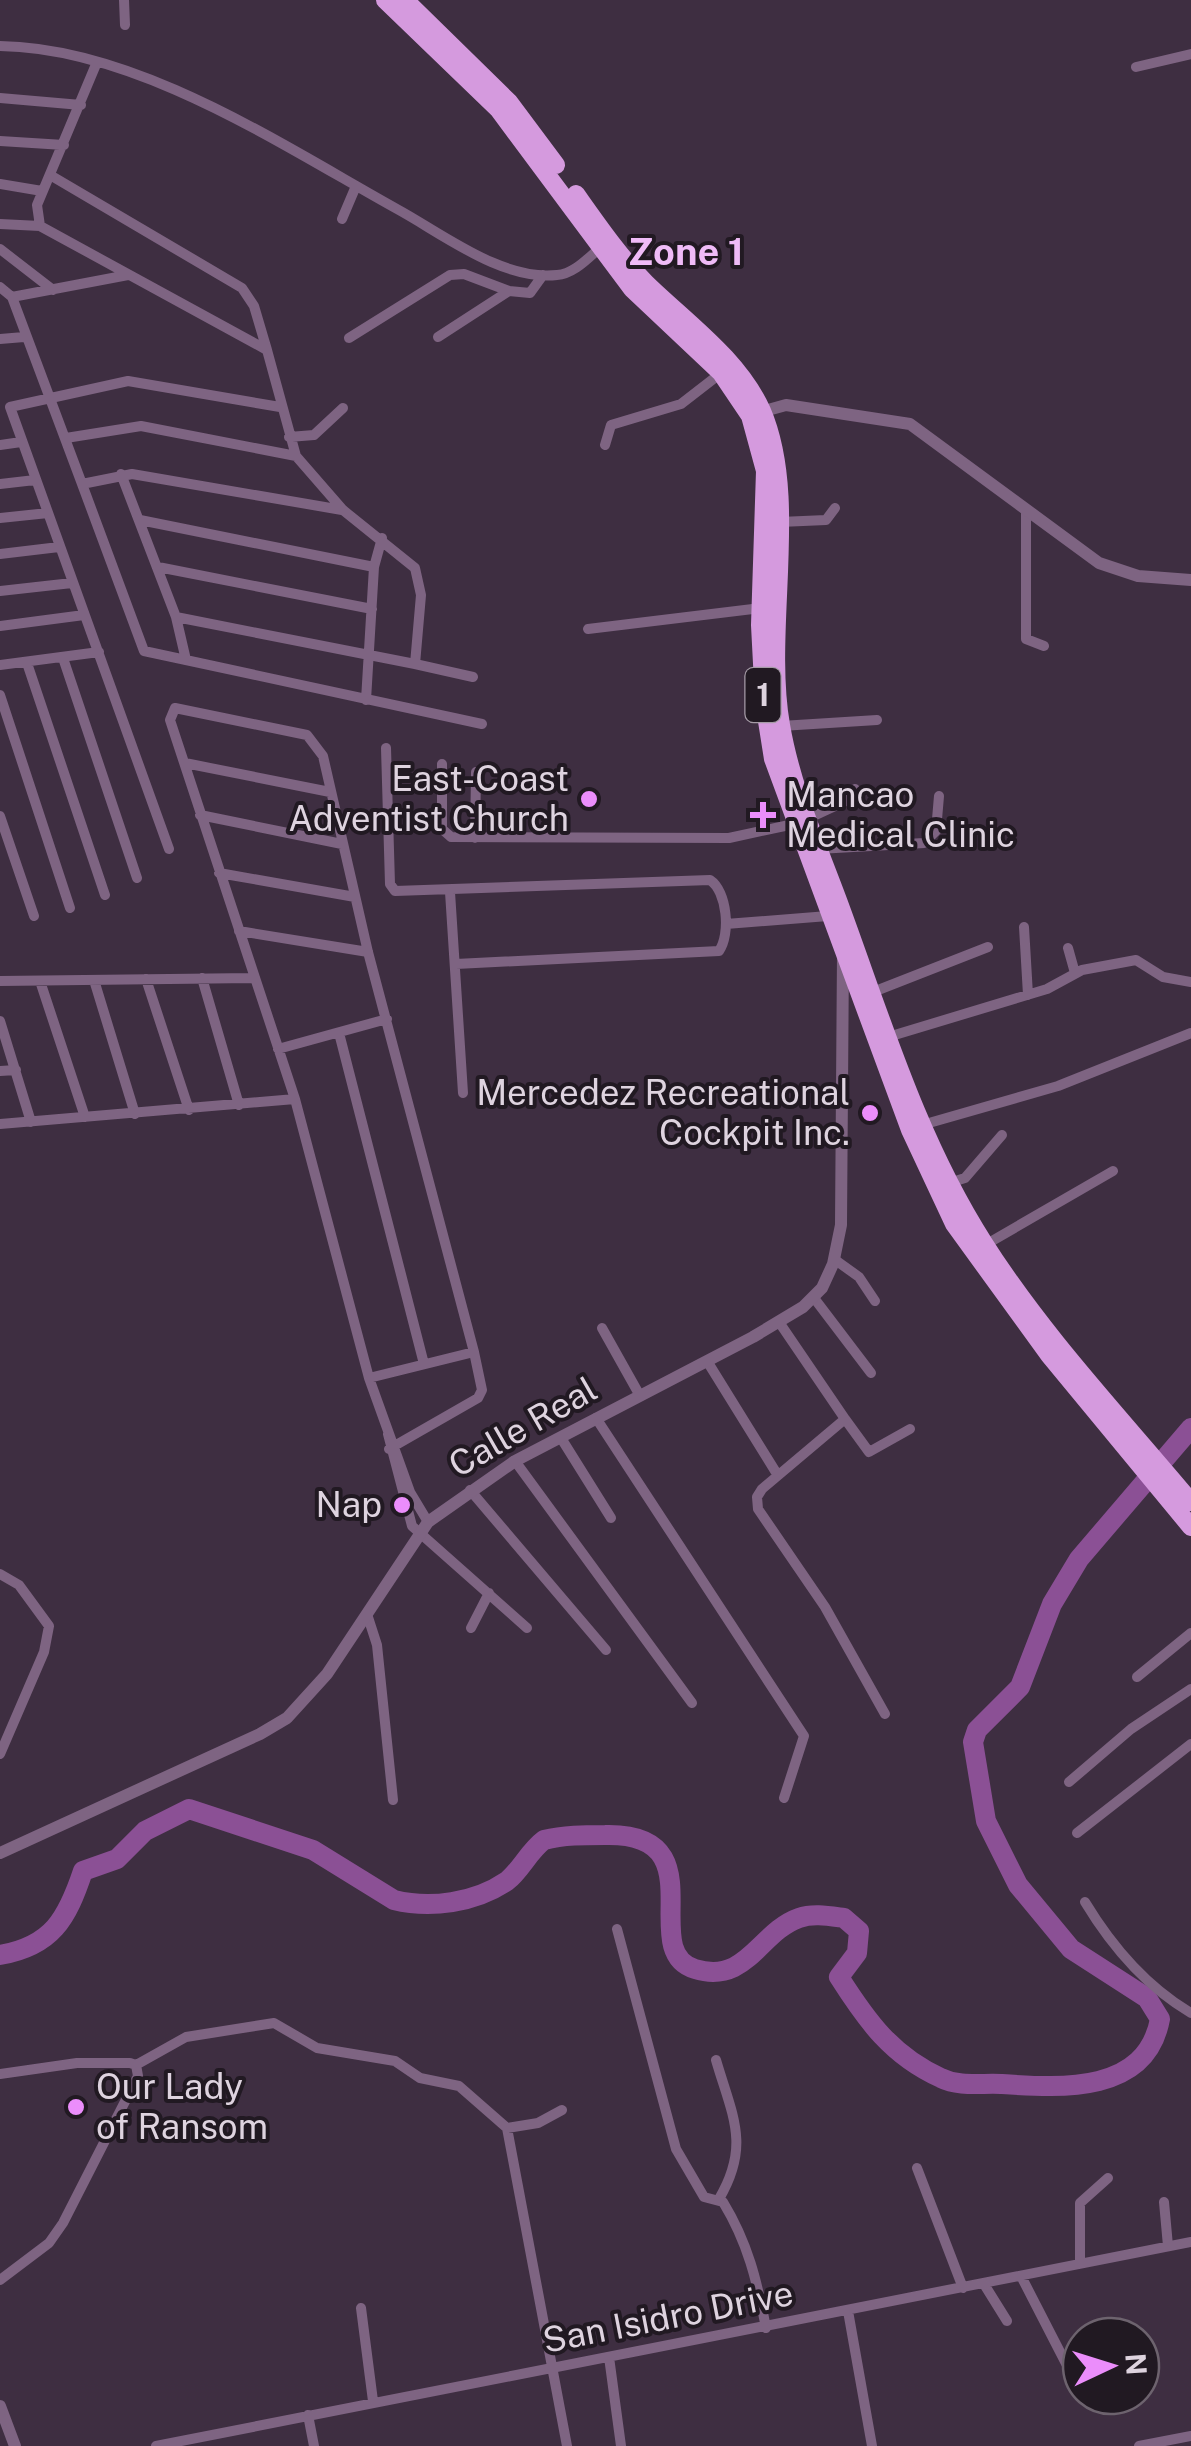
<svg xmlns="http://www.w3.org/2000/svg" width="1191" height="2446" viewBox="0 0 1191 2446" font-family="'Public Sans',sans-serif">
<rect width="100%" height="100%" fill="#3e2e41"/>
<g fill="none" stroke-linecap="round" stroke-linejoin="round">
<path stroke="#8b5095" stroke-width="20" d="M0,1955C52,1946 67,1919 83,1871L117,1859L145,1831L189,1809L313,1850L394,1900C430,1909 475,1903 507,1881C521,1870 529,1851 544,1840C564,1835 584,1835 605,1835C720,1832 635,1951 695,1969C747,1985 759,1932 799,1918C813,1913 829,1916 844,1918L859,1931L857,1953L839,1977C867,2021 892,2056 941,2078C959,2087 981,2083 1001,2084C1062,2088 1146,2094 1160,2019L1147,1998L1071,1949L1018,1885L986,1821L973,1742L977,1730L1020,1687L1052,1604L1079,1559L1191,1428"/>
<path stroke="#7e6482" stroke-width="10" d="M124,0L125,25
M0,46C137,48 280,144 397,209C443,234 502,281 557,275C574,274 588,258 601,247
M1136,67L1191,54
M0,98L81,105
M0,141L64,145
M50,175L242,288L254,306L267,350
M0,184L42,191
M342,219L356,186
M0,224L40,226L267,350L296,456L343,510L415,568L421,595L415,664L473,677
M40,226L37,205L97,62
M0,249L53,290
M0,287L12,297L82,484L132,474L342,510
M12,297L128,275
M438,337L509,291L530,293L543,275
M349,338L450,275L464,274L509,291
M0,339L24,337
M289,437L314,435L343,408
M66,438L141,426L296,456
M0,445L21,442
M605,445L611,425L681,404L721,373
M121,474L176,617L186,660
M0,484L35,480
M82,484L144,651L482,724
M1026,513V639L1044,646
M0,518L48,513
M140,520L374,567
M780,522L826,520L835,508
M0,554L59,547
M158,567L372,609
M0,591L72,583
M176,617L415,664
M0,626L84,615
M588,629L761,608
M63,658L137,878
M27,663L105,895
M0,665L99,652
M0,695L70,908
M366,700L374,567L382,538
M781,726L877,720
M386,748L390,884L395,891L710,880C727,891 731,934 719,951L456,964
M185,763L330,792
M442,764V829L451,837L729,838L794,824
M200,815L342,844
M0,816L34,916
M807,819L846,801L855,789
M475,838L476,772
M169,849L10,407L128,381L280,407
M818,849L924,843L936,831L939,796
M219,873L355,897
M450,892L463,1093
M726,924L828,916
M1024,927L1028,995
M239,931L368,952
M1068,948L1075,973
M202,978L239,1105
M146,979L189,1110
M94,980L135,1114
M0,981L253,978
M40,981L85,1117
M873,992L988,947
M0,1021L31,1122
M339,1033L424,1364
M888,1037L1047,989L1082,970L1136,960L1163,977L1191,982
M278,1049L387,1019
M0,1071L16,1070
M0,1124L295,1099
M922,1125L1058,1086L1191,1033
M949,1183L965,1178L1002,1135
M985,1245L1113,1171
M834,1259L859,1277L875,1301
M814,1298L871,1373
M779,1322L845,1419L762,1489L757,1497L758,1509L825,1607L885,1714
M602,1328L639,1394
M707,1361L777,1474
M369,1378L410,1492L428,1522
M596,1418L804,1736L784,1798
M845,1419L869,1452L910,1429
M388,1434L412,1526L527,1628
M561,1438L611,1518
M389,1449L478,1398L482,1390L474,1352L368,952L323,756L307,735L175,708L170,720L295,1099L369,1378L474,1352
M515,1461L692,1703
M470,1490L606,1650
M0,1574L19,1585L49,1626L44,1652L0,1754
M367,1614L377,1645L393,1800
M471,1628L489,1593
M1137,1677L1191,1633
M1069,1782L1131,1729L1191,1689
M1077,1833L1191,1744
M1085,1902C1111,1945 1147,1987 1191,2013
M617,1929L676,2149L704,2197L723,2202C748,2243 757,2281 766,2328
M716,2060C732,2115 751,2145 719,2199
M136,2065L186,2037L274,2023L317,2048L395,2061L420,2078L459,2086L507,2128L538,2123L562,2110
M0,2074L77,2063H130L136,2065L138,2076L63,2223L49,2243L0,2280
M507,2128L567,2446
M917,2168L963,2288
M1164,2202L1168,2246
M1080,2264V2203L1108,2178
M1021,2276L1076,2383
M984,2284L1007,2321
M361,2308L373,2401
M848,2311L872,2446
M609,2357L621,2446
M308,2415L314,2446
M156,2446L1191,2242
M1139,2446L1191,2436"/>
<path stroke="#7e6482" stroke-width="12" d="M757,413L786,405L910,424L1099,563L1138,576L1191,580
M0,1853L260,1734L287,1718L327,1674L428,1522L515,1461L753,1337L803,1307L822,1288L833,1264L841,1225L843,953
M0,2406L15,2446"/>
<path stroke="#d59ade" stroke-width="18" d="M385,0L498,109L632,289L721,373L750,416L765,471L760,625L764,702L773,759L910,1130L954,1224L1049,1355L1191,1527
M405,0L509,102L556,165
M576,194C598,225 620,257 646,283C686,322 739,359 762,411C800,499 764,627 781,725C792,790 820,850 842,911C883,1023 919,1142 984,1243C1043,1336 1121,1418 1191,1502"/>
</g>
<g fill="#eb8dfb" stroke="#211922" stroke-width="4">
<circle cx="589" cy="799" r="10"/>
<path d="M758 800h10v10h10v10h-10v10h-10v-10h-10v-10h10z"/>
<circle cx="870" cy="1113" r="10"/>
<circle cx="402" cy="1505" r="10"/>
<circle cx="76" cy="2107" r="10"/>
</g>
<g text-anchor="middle" stroke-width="8" stroke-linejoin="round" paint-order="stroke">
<rect fill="#211922" stroke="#a59ba6" stroke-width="2.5" x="745.5" y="668" width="35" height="54" rx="8"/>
<g font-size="32" font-weight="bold" fill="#ded3df">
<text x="763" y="706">1</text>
</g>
<g font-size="35" fill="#ded3df" stroke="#211922" text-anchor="end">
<text x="569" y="791">East-Coast<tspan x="569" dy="40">Adventist Church</tspan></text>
<text x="786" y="807" text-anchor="start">Mancao<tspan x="786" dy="40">Medical Clinic</tspan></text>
<text x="850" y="1105">Mercedez Recreational<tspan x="850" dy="40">Cockpit Inc.</tspan></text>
<text x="382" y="1517">Nap</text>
<text x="96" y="2099" text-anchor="start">Our Lady<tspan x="96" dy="40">of Ransom</tspan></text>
</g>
<g font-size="35" fill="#ded3df" stroke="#211922">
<text transform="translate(523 1427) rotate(-30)" y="12">Calle Real</text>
<text transform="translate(668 2317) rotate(-11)" y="12">San Isidro Drive</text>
</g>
<g font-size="38" font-weight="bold" fill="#efbbf7" stroke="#211922">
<text x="686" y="265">Zone 1</text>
</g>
</g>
<g transform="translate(1111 2366) rotate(86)"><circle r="48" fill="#211922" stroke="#6d636e" stroke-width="2.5"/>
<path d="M0-8L18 38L0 25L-18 38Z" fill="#eb8dfb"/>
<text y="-15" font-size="28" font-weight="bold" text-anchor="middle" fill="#ded3df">N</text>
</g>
</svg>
